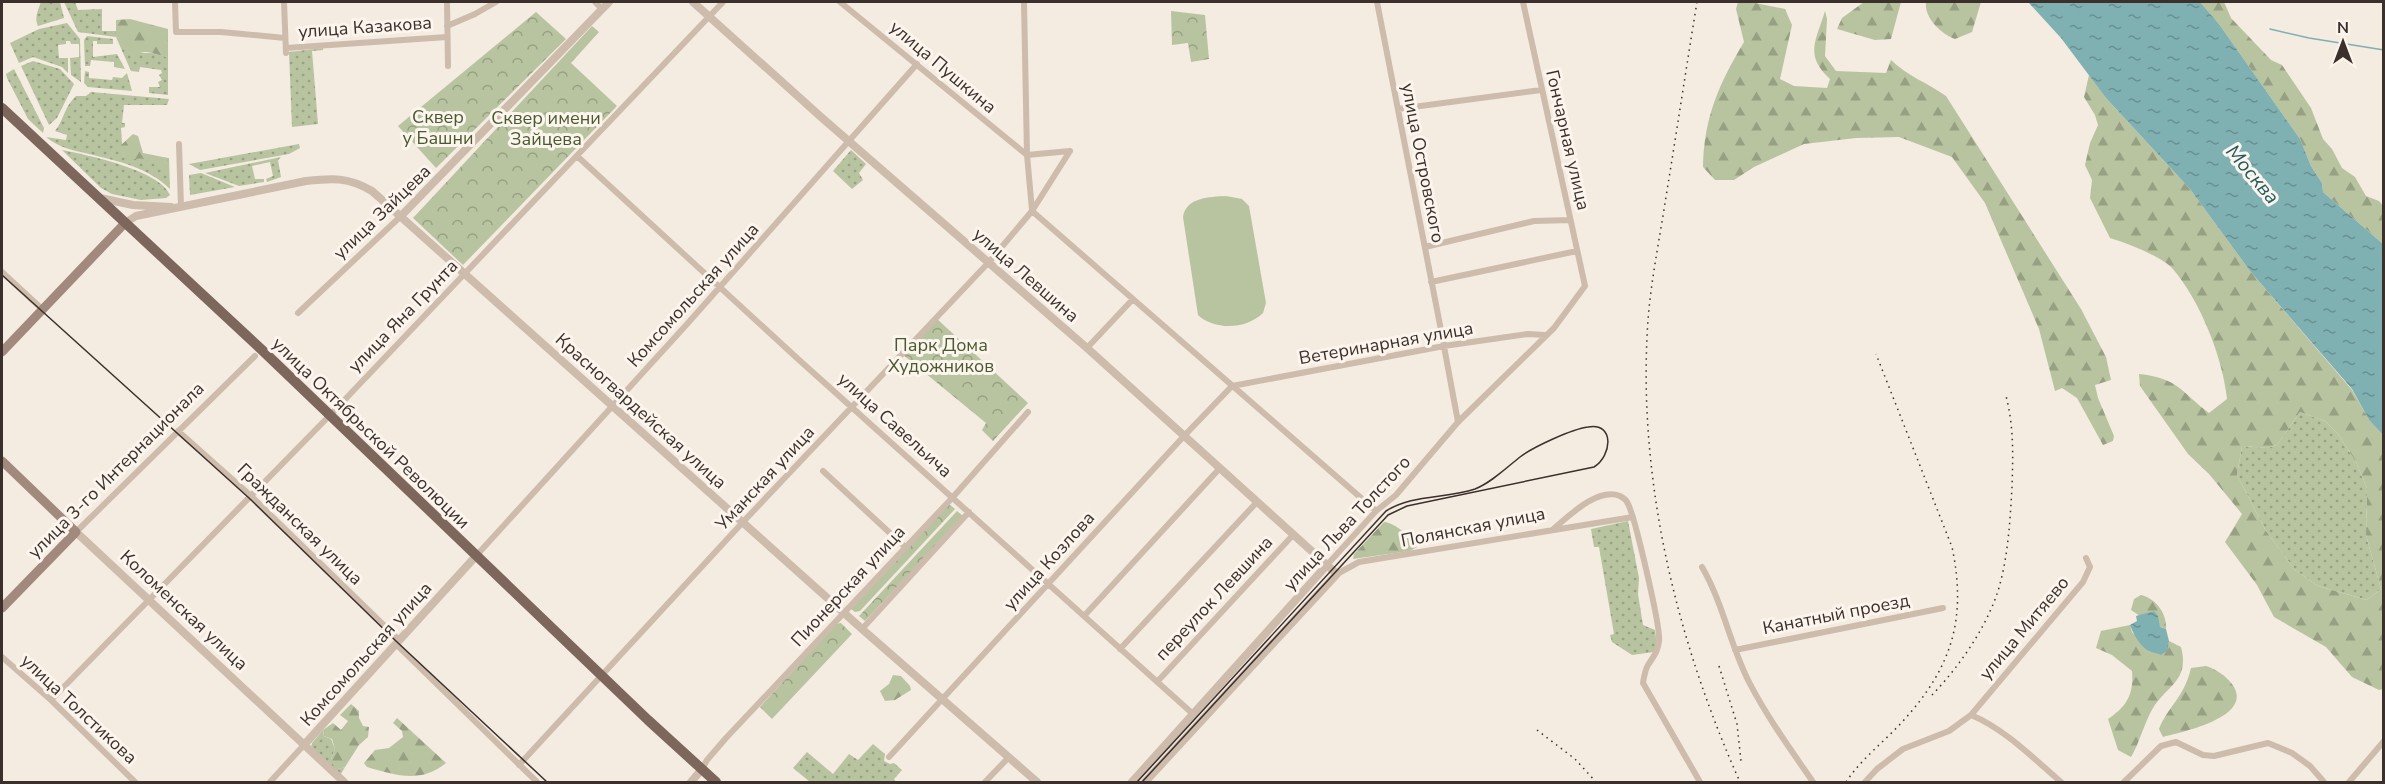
<svg xmlns="http://www.w3.org/2000/svg" width="2385" height="784" viewBox="0 0 2385 784" font-family="'Nunito Sans',sans-serif">
<defs>
<pattern id="grass-dots" width="8" height="8" patternUnits="userSpaceOnUse" patternTransform="scale(1.5)"><rect width="8" height="8" fill="#b8c4a0"/><path d="M2 2h.1M6 6h.1" fill="none" stroke="#97a083" stroke-width="1.8" stroke-linecap="round"/></pattern>
<pattern id="forest-firs" width="22" height="20" patternUnits="userSpaceOnUse" patternTransform="scale(1.5)"><rect width="22" height="20" fill="#b8c4a0"/><path d="M5 1l3.5 6h-7zM16 11l3.5 6h-7z" fill="#97a083"/></pattern>
<pattern id="park-crowns" width="20" height="18" patternUnits="userSpaceOnUse" patternTransform="scale(1.5)"><rect width="20" height="18" fill="#b8c4a0"/><path d="M2 6a3 3 0 1 1 6 0M12 15a3 3 0 1 1 6 0" fill="none" stroke="#97a083"/></pattern>
<pattern id="water-ripples" width="26" height="14" patternUnits="userSpaceOnUse" patternTransform="scale(1.5)"><rect width="26" height="14" fill="#7fb0b2"/><path d="M2 4q2-2 4 0t4 0M15 11q2-2 4 0t4 0" fill="none" stroke="#699091"/></pattern>
</defs>
<rect width="100%" height="100%" fill="#f4ebe1"/>
<path fill="url(#grass-dots)" d="M41,2H60L64,18L38,26C34,18 38,10 41,2Z
M64,2H75L78,10L102,9V31H116V36L139,53H151L168,57V95L149,93V87H160L158,82L162,80L159,75L162,73L161,70L140,67L139,72L131,71L116,37L78,32Z
M67,23L80,39L81,82L71,75L70,58L79,57V44H71L70,41H66V44L58,45L59,58H68V73L62,67L33,57L19,63L10,43L39,29Z
M87,36L113,39V44H97V41H93V57L117,54L125,69L114,67V62L91,60L90,66H85L84,40Z
M323,48V50L312,51L318,124L292,127L289,52Z
M33,61L60,69L74,84L57,118L49,125L21,66Z
M14,69L44,128L43,133L28,119L7,78L6,74Z
M85,71L89,72V78L112,80L113,77L122,78L127,73L132,91L88,87L84,83Z
M91,92L169,99L167,105H124L122,123H125V127L121,128L123,156L169,158L170,189C149,168 118,161 89,154C72,150 60,148 46,137L66,140L67,135L55,131C64,120 64,107 76,96H86Z
M299,144L300,148L289,154L200,170L189,164Z
M62,150C87,155 160,170 170,195L166,198L141,200L112,194L101,188Z
M851,150L866,164L859,173L863,180L852,189L833,171Z
M281,157L278,160L281,177L267,182L266,179L273,176L270,162L252,166L255,179H264V182L239,186L205,173Z
M201,173L235,187L190,195L189,175Z
M2300,412L2325,421L2338,434L2356,462L2367,488L2366,535L2381,589L2367,600L2318,586L2295,570L2266,531L2237,475L2242,446L2267,448L2277,445Z
M1628,521L1639,578L1638,594L1643,625L1655,630L1657,646L1654,652L1632,655L1612,642L1610,635L1614,634L1599,547H1594L1591,529Z
M323,730L324,736L331,739L335,749L331,759L339,769L345,767L341,774L336,772L311,748L312,743Z
M873,744L885,754L884,761L890,764L894,763L902,770L894,779L896,782H810L793,768L807,752L833,774L849,754L858,760Z"/>
<path fill="url(#forest-firs)" fill-rule="evenodd" d="M1738,2H1750L1785,9L1792,25L1780,79L1794,86L1827,88L1830,79C1804,55 1816,41 1825,11L1827,19L1825,56L1836,71L1886,73L1891,60C1907,76 1928,83 1946,96L2081,309L2106,357L2111,380L2095,385L2098,398L2114,436L2113,441L2103,445L2077,398L2062,388L2055,391L2039,329L1985,203L1952,157L1899,137L1856,138L1804,144L1754,167L1734,180H1715L1703,167C1704,117 1719,84 1744,42L1736,9Z
M1864,2H1901L1891,39L1875,40L1837,29L1842,18Z
M1926,2H1981L1972,32L1955,39C1941,34 1924,18 1926,2Z
M2200,2H2224L2231,18L2271,60L2282,65L2311,108L2323,139L2332,149L2342,168L2355,177L2366,196L2379,201L2383,206V244L2323,192L2322,183L2311,166L2300,139L2219,24Z
M130,19L168,29V57C156,56 146,47 135,56L128,54L123,42L116,36V20Z
M2089,75L2106,98L2190,189L2250,271L2352,390L2369,420L2383,435V689L2379,690L2352,677L2326,647L2274,617L2257,585L2225,542L2242,514L2209,474L2188,454L2140,386L2139,374C2178,378 2180,391 2209,413L2227,399C2223,358 2200,300 2172,268C2161,256 2126,243 2110,238L2090,198L2092,180L2085,165L2090,143L2098,125L2095,115L2084,97ZM2300,412L2325,421L2338,434L2356,462L2367,488L2366,535L2381,589L2367,600L2318,586L2295,570L2266,531L2237,475L2242,446L2267,448L2277,445Z
M133,134L138,136L143,153L168,158L169,167C160,168 154,164 146,160C134,155 132,166 120,152V146Z
M1384,522C1396,523 1410,537 1417,547L1410,551L1353,559L1354,554Z
M2141,595C2156,599 2167,613 2166,629L2160,627L2154,611L2140,616L2131,610L2134,599Z
M2130,625L2132,632L2150,652L2168,650L2169,641L2181,647C2190,681 2166,686 2153,708C2144,723 2140,742 2131,757L2118,750L2108,719C2127,706 2134,694 2132,671L2112,655L2096,648L2101,631Z
M2206,666C2216,669 2226,676 2232,684C2256,717 2182,732 2163,737L2159,729C2168,706 2184,698 2191,668Z
M893,675L901,676L910,686L911,690L895,700L885,701L880,691L889,684Z
M351,704L359,711V718L363,726L369,727L368,737L359,745L345,767L339,769L333,765L331,759L335,749L332,739L324,736L323,730L333,723L341,730L348,721L340,715Z
M397,718L446,763C421,784 395,775 367,767L364,763L375,750L389,748L403,737L402,731L393,723Z"/>
<path fill="url(#park-crowns)" d="M1171,11L1205,15L1209,59L1191,62L1188,43L1172,45Z
M536,12L566,39L436,168L398,126Z
M592,26L599,32L571,63L617,106L463,265L413,218Z
M936,318L1028,403L993,441L982,430L986,423L902,354Z
M949,504L955,509L860,611L855,612L851,609Z
M957,511L963,516L865,621L859,616Z
M841,623L852,634L772,719L760,707L836,624Z"/>
<path fill="#b8c4a0" d="M1226,196L1242,199L1249,206L1266,303L1263,313C1247,329 1215,331 1198,315L1183,217C1186,197 1210,197 1226,196Z"/>
<path fill="url(#water-ripples)" d="M2028,2H2200L2219,24L2300,139L2311,166L2322,183L2323,192L2383,244V435L2369,420L2352,389L2250,271L2190,189L2106,98L2061,38Z
M2154,611L2158,616L2160,627L2166,629L2169,641L2168,650L2161,655C2158,653 2154,653 2151,652C2142,649 2133,634 2130,625L2137,621L2136,616Z"/>
<g fill="none" stroke-linecap="round" stroke-linejoin="round">
<path stroke="#7fb0b2" stroke-width="1.5" d="M2270,29L2309,38L2384,50"/>
<path stroke="#cdbbac" stroke-width="6" d="M175,2L176,32H221L285,38
M284,2L286,53
M447,2L448,66
M595,2L602,9
M840,2L1027,155
M1024,2L1027,155L1032,210
M1377,2L1441,330
M447,26L475,14L496,2
M286,48L447,37
M1398,109L1541,90
M179,144L181,207
M1027,155L1070,151
M577,156L798,359L1193,714
M1032,211L1376,511
M1425,247L1534,221L1570,220
M2,272L42,309
M1431,282L1577,251
M298,313L401,216
M1443,341L1458,422
M1087,348L1133,299
M178,431L251,496L399,640
M823,471L905,547
M1552,530C1568,517 1597,487 1620,496C1622,497 1626,500 1627,502C1634,512 1661,628 1659,641C1658,652 1653,657 1648,665C1645,670 1644,677 1643,683L1700,782
M76,532L255,356
M476,556L688,323L917,64
M1327,565L1376,511L1396,495L1458,422L1554,328L1585,286L1523,2
M1702,567C1723,603 1730,645 1749,682C1767,717 1791,750 1813,782
M1337,574L1359,562L1633,517
M1084,616L1220,468
M862,629L969,512
M396,644L537,782
M1120,649L1257,502
M1735,650L1943,608
M2,657L51,700L135,782
M1157,682L1293,535
M51,700L334,411L723,2
M1971,715L2083,582L2090,567L2086,558
M889,757L1184,436L1232,386L1444,346L1528,334L1545,335
M519,765L743,522L989,262L1032,211L1070,151
M702,769L707,760L726,738L953,497L1028,412
M270,782L303,746
M985,782L1009,757
M1865,782L1877,769L1903,749L1949,731L1971,715C2005,729 2034,759 2061,782
M2124,782L2161,746L2176,742L2203,755L2214,756L2268,743L2292,753L2310,766L2324,782
M2349,782L2384,741"/>
<path stroke="#cdbbac" stroke-width="8" d="M693,2L821,117L1087,348L1337,574L1145,782
M100,198L133,205L171,207
M401,216L609,2
M125,223L136,216L306,181C333,178 348,177 372,191L862,629L1037,782
M76,532L344,782
M303,746L476,556
M691,782L702,769
M1132,782L1327,565"/>
<path stroke="#a18a7d" stroke-width="9" d="M2,352L125,223
M2,461L76,532L2,608"/>
<path stroke="#7d675c" stroke-width="10" d="M2,108L262,350L648,720L716,782"/>
<path stroke="#3b302b" stroke-width="1.5" d="M2,275L249,498L397,642L547,782
M1137,782L1386,511C1412,494 1446,499 1475,489C1492,482 1506,468 1520,457C1533,447 1572,429 1588,427C1615,422 1612,456 1594,467L1407,506L1388,515L1142,782"/>
<path stroke="#3b302b" stroke-width="1.5" stroke-dasharray="1.5 4.5" stroke-linecap="butt" d="M1697,2C1686,69 1676,136 1665,203C1659,242 1651,281 1648,320C1637,478 1676,639 1740,782
M1719,666L1737,724L1741,761
M1932,695C1959,667 1986,628 1998,591C2008,558 2010,522 2012,487C2013,456 2014,427 2006,396
M1537,730L1575,759L1596,782
M1846,782C1862,758 1884,742 1903,721C1952,667 1967,619 1952,547L1876,354"/>
</g>
<g text-anchor="middle" stroke-width="6" stroke-linejoin="round" paint-order="stroke">
<g font-size="18" fill="#3b302b" stroke="#fbf5ee">
<text transform="translate(365 27) rotate(-4)" y="6">улица Казакова</text>
<text transform="translate(943 67) rotate(40)" y="6">улица Пушкина</text>
<text transform="translate(1568 140) rotate(77)" y="6">Гончарная улица</text>
<text transform="translate(1423 163) rotate(79)" y="6">улица Островского</text>
<text transform="translate(382 212) rotate(-44)" y="6">улица Зайцева</text>
<text transform="translate(1026 275) rotate(41)" y="6">улица Левшина</text>
<text transform="translate(693 295) rotate(-48)" y="6">Комсомольская улица</text>
<text transform="translate(403 316) rotate(-46)" y="6">улица Яна Грунта</text>
<text transform="translate(1386 343) rotate(-10)" y="6">Ветеринарная улица</text>
<text transform="translate(641 411) rotate(42)" y="6">Красногвардейская улица</text>
<text transform="translate(895 425) rotate(42)" y="6">улица Савельича</text>
<text transform="translate(371 433) rotate(44)" y="6">улица Октябрьской Революции</text>
<text transform="translate(116 470) rotate(-45)" y="6">улица 3-го Интернационала</text>
<text transform="translate(765 478) rotate(-47)" y="6">Уманская улица</text>
<text transform="translate(1347 523) rotate(-47)" y="6">улица Льва Толстого</text>
<text transform="translate(300 524) rotate(44)" y="6">Гражданская улица</text>
<text transform="translate(1473 527) rotate(-11)" y="6">Полянская улица</text>
<text transform="translate(1049 561) rotate(-48)" y="6">улица Козлова</text>
<text transform="translate(848 586) rotate(-47)" y="6">Пионерская улица</text>
<text transform="translate(1214 598) rotate(-47)" y="6">переулок Левшина</text>
<text transform="translate(184 610) rotate(43)" y="6">Коломенская улица</text>
<text transform="translate(1836 614) rotate(-11)" y="6">Канатный проезд</text>
<text transform="translate(2024 628) rotate(-50)" y="6">улица Митяево</text>
<text transform="translate(366 654) rotate(-48)" y="6">Комсомольская улица</text>
<text transform="translate(79 709) rotate(43)" y="6">улица Толстикова</text>
</g>
<g font-size="18" fill="#4a5a2e" stroke="#fbf5ee">
<text x="438" y="123">Сквер<tspan x="438" dy="21">у Башни</tspan></text>
<text x="546" y="124">Сквер имени<tspan x="546" dy="21">Зайцева</tspan></text>
<text x="941" y="351">Парк Дома<tspan x="941" dy="21">Художников</tspan></text>
</g>
<g font-size="20" font-style="italic" fill="#1f5a5e" stroke="#fbf5ee">
<text transform="translate(2253 174) rotate(50)" y="7">Москва</text>
</g>
</g>
<rect width="2385" height="784" fill="none" stroke="#3b302b" stroke-width="6"/>
<g transform="translate(2343 42)" stroke="#fbf5ee" stroke-width="4.5" paint-order="stroke">
<path d="M0-4.5L10 22L0 15L-10 22Z" fill="#3b302b"/>
<text y="-9" font-size="16" font-weight="bold" text-anchor="middle" fill="#3b302b">N</text>
</g>
</svg>
